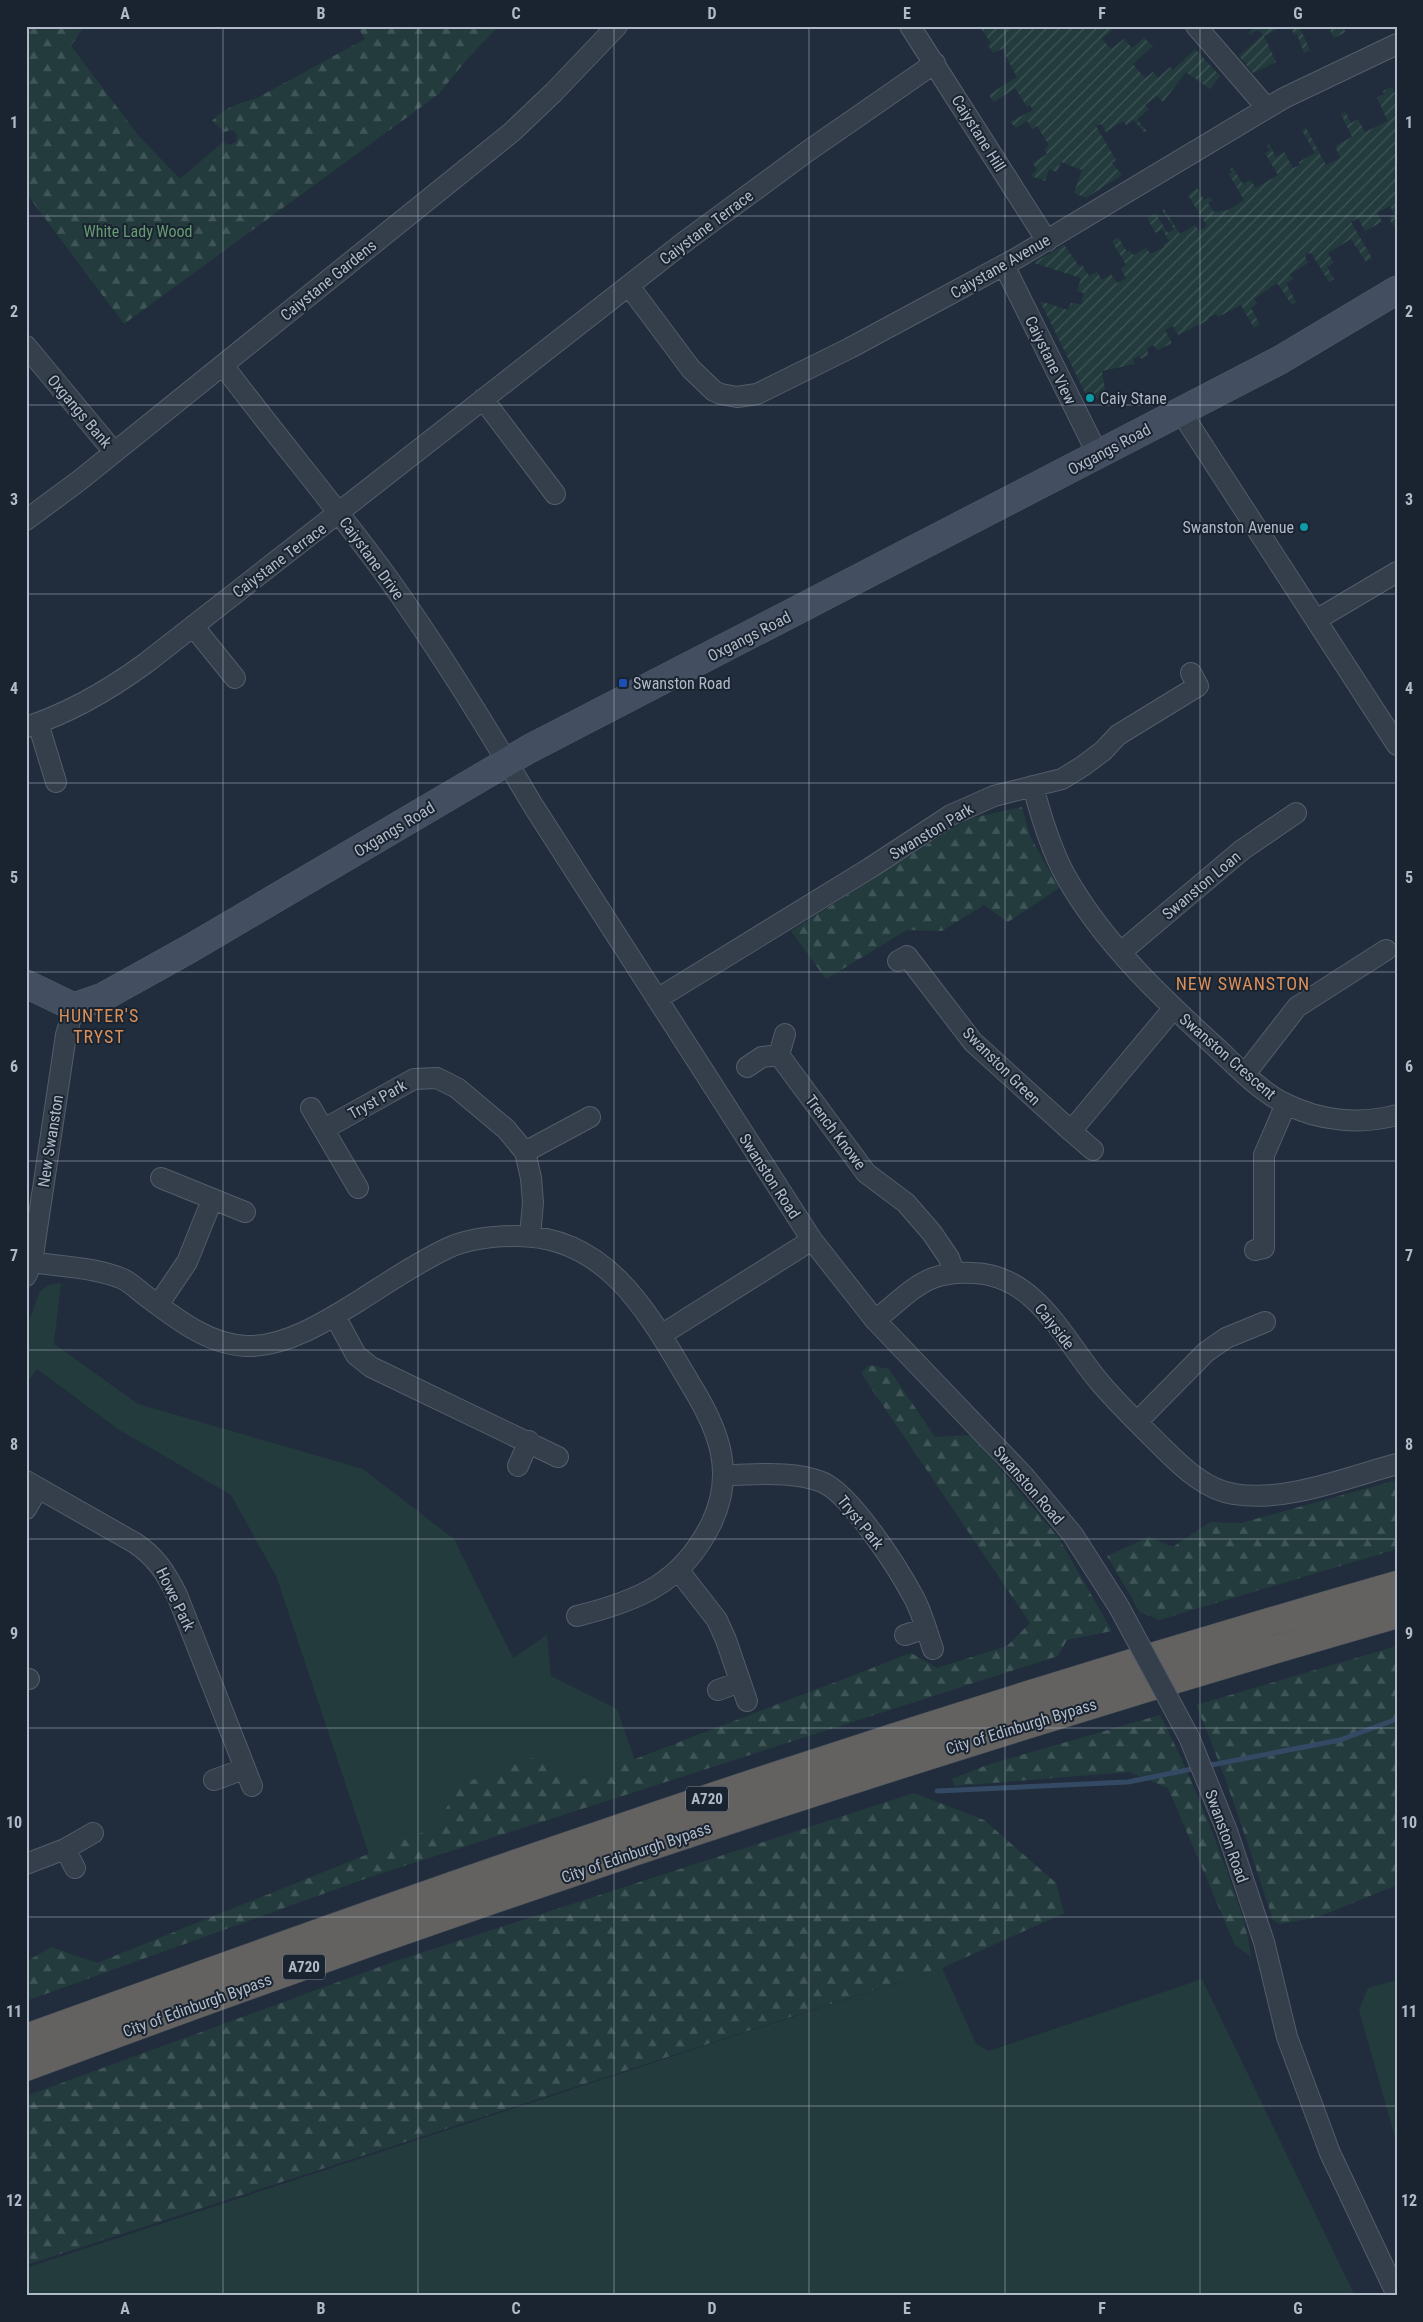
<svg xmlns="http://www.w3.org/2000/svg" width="1423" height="2322" viewBox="0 0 1423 2322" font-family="'Roboto Condensed',sans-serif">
<defs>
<pattern id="forest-firs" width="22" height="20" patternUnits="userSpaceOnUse" patternTransform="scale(1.25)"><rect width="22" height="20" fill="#233b3d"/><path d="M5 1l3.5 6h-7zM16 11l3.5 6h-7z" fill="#405558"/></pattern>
<pattern id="garden-furrows" width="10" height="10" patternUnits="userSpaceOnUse" patternTransform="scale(1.25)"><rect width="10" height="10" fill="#233b3d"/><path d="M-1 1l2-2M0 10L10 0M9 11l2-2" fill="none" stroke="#405558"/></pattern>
</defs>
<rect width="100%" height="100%" fill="#212d3c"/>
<path fill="#233b3d" d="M61,1283L54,1344L138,1404L363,1469L454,1539L513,1658L547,1635L551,1676L617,1709L639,1772L372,1863L277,1578L231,1495L118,1429L37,1369L26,1384V1329L40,1291L48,1285Z
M942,1968L976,2044L989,2051L1202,1979L1355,2296H26V2268Z
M1397,1980V2144L1359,2010L1368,1988Z"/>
<path fill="url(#forest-firs)" d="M26,26H84L71,46L138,135L180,179L223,142L229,145L236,142C238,136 237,132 231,130L224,132L212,121C224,108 238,103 255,99L365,39L357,26H499L466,60L439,94L124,324L26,193Z
M1022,807L1030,836L1059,888L1008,922L984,905L942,931L907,930L826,979L791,931L967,819Z
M869,1365L889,1369L935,1437L971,1435L1058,1537L1112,1631L1067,1640L1058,1656L373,1876L26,2001V1962L51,1947L97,1963L433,1828L462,1784L545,1753L578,1781L911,1653L937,1668L1007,1646L1030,1623L861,1373Z
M1397,1480V1549L1159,1620L1140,1612L1107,1556L1149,1537L1173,1547L1210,1522L1241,1523Z
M1397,1646V1885L1318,1917L1280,1924L1273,1920C1249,1847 1226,1775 1196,1705Z
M1160,1715C1187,1768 1210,1823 1230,1880C1239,1905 1248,1930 1251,1957L1235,1945L1168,1788L1129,1772L955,1786L952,1779L987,1765Z
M914,1793L984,1820L1056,1883L1064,1913L942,1968L26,2265V2096L390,1963Z"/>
<path fill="url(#garden-furrows)" d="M979,26H1113L1114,28L1102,39L1111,49L1124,39L1132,48L1144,38L1153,46L1133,64L1145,78L1153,72L1158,78L1170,67L1173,70L1195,49L1220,76L1210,89L1186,72L1163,102L1157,96L1145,105L1149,109L1137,120L1147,131L1144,132L1134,120L1126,125L1123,121L1106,132L1101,124L1096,126L1116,160L1112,163L1122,175L1086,198L1074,193L1082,170L1061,162L1057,172L1049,169L1045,181L1031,176L1037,170L1033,163L1047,154L1044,149L1049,145L1037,126L1032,129L1027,121L1016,128L1010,122L1033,110L1030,105L1027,107L1015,88L994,102L989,95L1017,77L1002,49L993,53L988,45L991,43Z
M1255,26H1284L1264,36L1276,62L1253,73L1239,56L1263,35L1258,29L1250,35L1248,33Z
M1290,26H1299L1310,50L1304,53L1297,34L1294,35Z
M1328,26H1341L1346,32L1334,38Z
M1392,87L1397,97V208L1395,209L1397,232L1389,218L1394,214L1390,206L1377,213L1382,222L1365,231L1358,218L1351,222L1372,258L1366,262L1351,239L1328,253L1334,263L1327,267L1334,279L1329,282L1312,254L1307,253L1305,257L1308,263L1290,274L1293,279L1286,283L1296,302L1292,305L1277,283L1254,299L1257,304L1251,308L1260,325L1254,328L1241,305L1218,317L1216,314L1208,318L1209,320L1178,335L1173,326L1165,330L1172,343L1158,350L1153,345L1147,348L1148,355L1141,359L1139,356L1133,359L1135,364L1102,371L1106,397L1095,399L1093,394L1085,393L1040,301L1068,310L1071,303L1081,304L1084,293L1077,291L1081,278L1034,263L1035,262L1064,245L1079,266L1082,265L1089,276L1097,272L1102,280L1111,274L1117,283L1126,278L1121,269L1126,265L1112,241L1118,237L1127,252L1130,251L1133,255L1146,248L1151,254L1164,247L1163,245L1169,241L1162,229L1156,233L1147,218L1155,213L1168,233L1174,229L1162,210L1164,209L1180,234L1195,225L1199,231L1207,226L1188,195L1197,188L1204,200L1210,197L1212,200L1208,203L1214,212L1228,210L1244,200L1229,174L1232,172L1230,169L1233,168L1243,184L1250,180L1256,188L1278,175L1265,153L1270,150L1267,146L1269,144L1276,157L1284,152L1293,168L1300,165L1299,162L1315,153L1302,130L1306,128L1326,165L1340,158L1335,146L1352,137L1341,114L1345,112L1351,123L1358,119L1365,132L1388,121L1377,98L1384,94L1383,91Z"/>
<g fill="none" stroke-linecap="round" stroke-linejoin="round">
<path stroke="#344964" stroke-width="5" d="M1206,1766L1340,1740L1397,1719
M937,1791L1128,1782L1197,1768"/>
<g stroke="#535d6a" stroke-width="22">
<path id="minor" d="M910,26L1047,241
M1196,26L1266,107
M1004,265L1098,455
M629,286L691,369L714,391L721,394L737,397L757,394L850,348L1017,258L1284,98L1397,44
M26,346L114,452
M223,365C276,436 333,503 385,574C439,649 487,728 534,807L812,1240L875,1320L1024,1476L1073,1535L1119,1607
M483,399L555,494
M1181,412L1397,745
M26,520L80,480L512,132L554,92L617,26
M1316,620L1397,572
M193,626L235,678
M38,723L56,782
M26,727C70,713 109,690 146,663L687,240L808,151L935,63
M1033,786C1041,817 1050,847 1065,875C1103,943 1162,998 1219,1050C1239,1069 1261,1092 1286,1104C1320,1121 1360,1125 1397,1115
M1121,952L1242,850L1296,813
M898,961L907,956L973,1042L1071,1131L1173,1009
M657,999L870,868L951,815L994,796L1062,779L1083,766L1103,751L1118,735L1198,686L1191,673
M779,1055L866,1173L906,1203L932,1233L949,1258L954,1272
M747,1067L762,1057L779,1055L785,1034
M1245,1074L1297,1007L1386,950
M311,1108L358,1188
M324,1129L414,1079L437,1078L457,1088L506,1129L525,1152L531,1178L533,1203L530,1236
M1071,1131L1093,1150
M525,1152L590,1117
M161,1178L245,1212
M1255,1250L1264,1248V1155L1286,1104
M32,1262C62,1267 95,1267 123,1279C133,1284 141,1293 150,1299C178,1320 210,1345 247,1346C287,1347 330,1319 362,1299C390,1281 418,1262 448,1248C470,1238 494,1236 517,1236C611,1236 652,1320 694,1390C720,1433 735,1475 711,1524C682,1583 638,1601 577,1616
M26,1276L32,1262L66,1035L74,1007
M158,1305L187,1262L212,1200
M335,1316L356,1355L371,1367L558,1457
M875,1320C893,1307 912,1286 933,1278C946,1273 959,1272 973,1273C1038,1275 1065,1343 1102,1385C1121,1407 1142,1427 1163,1448C1182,1467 1206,1490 1234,1494C1285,1503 1348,1477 1397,1464
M661,1335L812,1240
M1137,1422L1206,1352L1226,1338L1265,1322
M518,1466L529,1441
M724,1475C756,1475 791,1470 822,1482C850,1493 898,1568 913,1596C922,1612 927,1632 933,1649
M26,1481L135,1543C156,1557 166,1573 177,1595L252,1786
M26,1509L38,1488
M679,1571L717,1620L726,1640L747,1701
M905,1635L926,1628
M26,1679H29
M718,1690L740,1682
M1189,1737L1227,1831L1264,1942L1287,2037L1330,2153L1397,2295
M214,1780L244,1769
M65,1849L75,1868
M26,1864L65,1849L93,1833"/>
</g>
<g stroke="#535d6a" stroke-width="29">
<path id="secondary" d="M26,984L74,1007L103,997L191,948L529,749L1280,360L1397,290"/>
</g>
<g stroke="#404a57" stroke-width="29">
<path id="trunk" d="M26,2038C215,1970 404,1901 594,1837C859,1746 1127,1662 1397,1585
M26,2067C477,1899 934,1747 1397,1614"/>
</g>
<use href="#minor" stroke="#353f4c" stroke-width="20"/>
<use href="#secondary" stroke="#434e60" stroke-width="28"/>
<use href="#trunk" stroke="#636260" stroke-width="28"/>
<g stroke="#535d6a" stroke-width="22" stroke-linecap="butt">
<path id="minor-bridge" d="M1119,1607L1189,1737"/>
</g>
<use href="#minor-bridge" stroke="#353f4c" stroke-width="20"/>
</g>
<path fill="none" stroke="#b0bac8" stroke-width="1" stroke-opacity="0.55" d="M223,26V2296M418,26V2296M614,26V2296M809,26V2296M1005,26V2296M1200,26V2296M26,216H1397M26,405H1397M26,594H1397M26,783H1397M26,972H1397M26,1161H1397M26,1350H1397M26,1539H1397M26,1728H1397M26,1917H1397M26,2106H1397"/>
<g fill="#0f9aa8" stroke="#1a2431" stroke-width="2">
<circle cx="1090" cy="398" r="5"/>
<circle cx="1304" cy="527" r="5"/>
</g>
<rect fill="#1a4fb4" stroke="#1a2431" stroke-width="2" x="618" y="678" width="10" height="10" rx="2.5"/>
<g text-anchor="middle" stroke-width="4" stroke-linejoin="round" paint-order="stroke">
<g fill="#1a2431" stroke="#838d9b" stroke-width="1">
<rect x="686" y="1786.5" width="42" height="25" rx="4"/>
<rect x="283" y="1954.5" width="42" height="25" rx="4"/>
</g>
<g font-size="15" font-weight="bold" fill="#b0bac8">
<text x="707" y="1804">A720</text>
<text x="304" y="1972">A720</text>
</g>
<g font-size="16" fill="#b0bac8" stroke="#1a2431">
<text transform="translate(979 133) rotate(58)" y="6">Caiystane Hill</text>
<text transform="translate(706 227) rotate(-37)" y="6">Caiystane Terrace</text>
<text transform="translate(1000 266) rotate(-30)" y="6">Caiystane Avenue</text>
<text transform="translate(328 280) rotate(-39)" y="6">Caiystane Gardens</text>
<text transform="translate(1051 360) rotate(64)" y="6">Caiystane View</text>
<text transform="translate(80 411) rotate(50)" y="6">Oxgangs Bank</text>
<text transform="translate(1109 449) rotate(-28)" y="6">Oxgangs Road</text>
<text transform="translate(372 558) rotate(54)" y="6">Caiystane Drive</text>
<text transform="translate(279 560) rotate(-37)" y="6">Caiystane Terrace</text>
<text transform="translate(749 636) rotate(-27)" y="6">Oxgangs Road</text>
<text transform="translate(394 829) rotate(-31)" y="6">Oxgangs Road</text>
<text transform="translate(931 831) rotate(-31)" y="6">Swanston Park</text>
<text transform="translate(1201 885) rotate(-40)" y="6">Swanston Loan</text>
<text transform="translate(1228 1056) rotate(41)" y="6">Swanston Crescent</text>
<text transform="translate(1002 1066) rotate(45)" y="6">Swanston Green</text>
<text transform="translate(377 1099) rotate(-29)" y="6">Tryst Park</text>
<text transform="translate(836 1132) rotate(53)" y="6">Trench Knowe</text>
<text transform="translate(50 1141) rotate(-81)" y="6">New Swanston</text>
<text transform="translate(770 1176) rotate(57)" y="6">Swanston Road</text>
<text transform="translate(1055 1326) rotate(52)" y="6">Caiyside</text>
<text transform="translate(1029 1485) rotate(49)" y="6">Swanston Road</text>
<text transform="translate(861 1522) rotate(51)" y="6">Tryst Park</text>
<text transform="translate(176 1599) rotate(64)" y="6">Howe Park</text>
<text transform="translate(1021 1726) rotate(-17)" y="6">City of Edinburgh Bypass</text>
<text transform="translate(1227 1836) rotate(70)" y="6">Swanston Road</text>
<text transform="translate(636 1852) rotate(-19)" y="6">City of Edinburgh Bypass</text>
<text transform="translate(197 2005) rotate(-20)" y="6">City of Edinburgh Bypass</text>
</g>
<g font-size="16" fill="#669b71" stroke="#1a2431">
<text x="138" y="237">White Lady Wood</text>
</g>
<g font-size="16" fill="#b0bac8" stroke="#1a2431" text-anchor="start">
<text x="1100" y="404">Caiy Stane</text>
<text x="1294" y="533" text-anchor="end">Swanston Avenue</text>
<text x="633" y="689">Swanston Road</text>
</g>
<g font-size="18" letter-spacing="1" fill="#da8f59" stroke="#1a2431">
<text x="1243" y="990">NEW SWANSTON</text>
<text x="99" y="1022">HUNTER'S<tspan x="99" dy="21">TRYST</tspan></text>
</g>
</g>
<rect width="1423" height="2322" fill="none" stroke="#1a2431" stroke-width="55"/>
<rect x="28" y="28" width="1368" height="2266" fill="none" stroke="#b0bac8" stroke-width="2"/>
<g font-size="16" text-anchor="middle" font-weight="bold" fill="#b0bac8">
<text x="125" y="19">A</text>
<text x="321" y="19">B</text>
<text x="516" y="19">C</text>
<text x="712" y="19">D</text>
<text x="907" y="19">E</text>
<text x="1102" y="19">F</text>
<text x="1298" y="19">G</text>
<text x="14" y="128">1</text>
<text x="1409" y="128">1</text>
<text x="14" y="317">2</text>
<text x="1409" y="317">2</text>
<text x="14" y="505">3</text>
<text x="1409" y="505">3</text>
<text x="14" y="694">4</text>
<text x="1409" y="694">4</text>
<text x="14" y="883">5</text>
<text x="1409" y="883">5</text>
<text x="14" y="1072">6</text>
<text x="1409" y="1072">6</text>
<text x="14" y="1261">7</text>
<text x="1409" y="1261">7</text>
<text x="14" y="1450">8</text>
<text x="1409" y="1450">8</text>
<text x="14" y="1639">9</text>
<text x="1409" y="1639">9</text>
<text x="14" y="1828">10</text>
<text x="1409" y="1828">10</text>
<text x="14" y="2017">11</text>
<text x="1409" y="2017">11</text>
<text x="14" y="2206">12</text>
<text x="1409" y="2206">12</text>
<text x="125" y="2314">A</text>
<text x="321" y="2314">B</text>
<text x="516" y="2314">C</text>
<text x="712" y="2314">D</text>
<text x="907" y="2314">E</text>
<text x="1102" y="2314">F</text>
<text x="1298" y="2314">G</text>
</g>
</svg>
